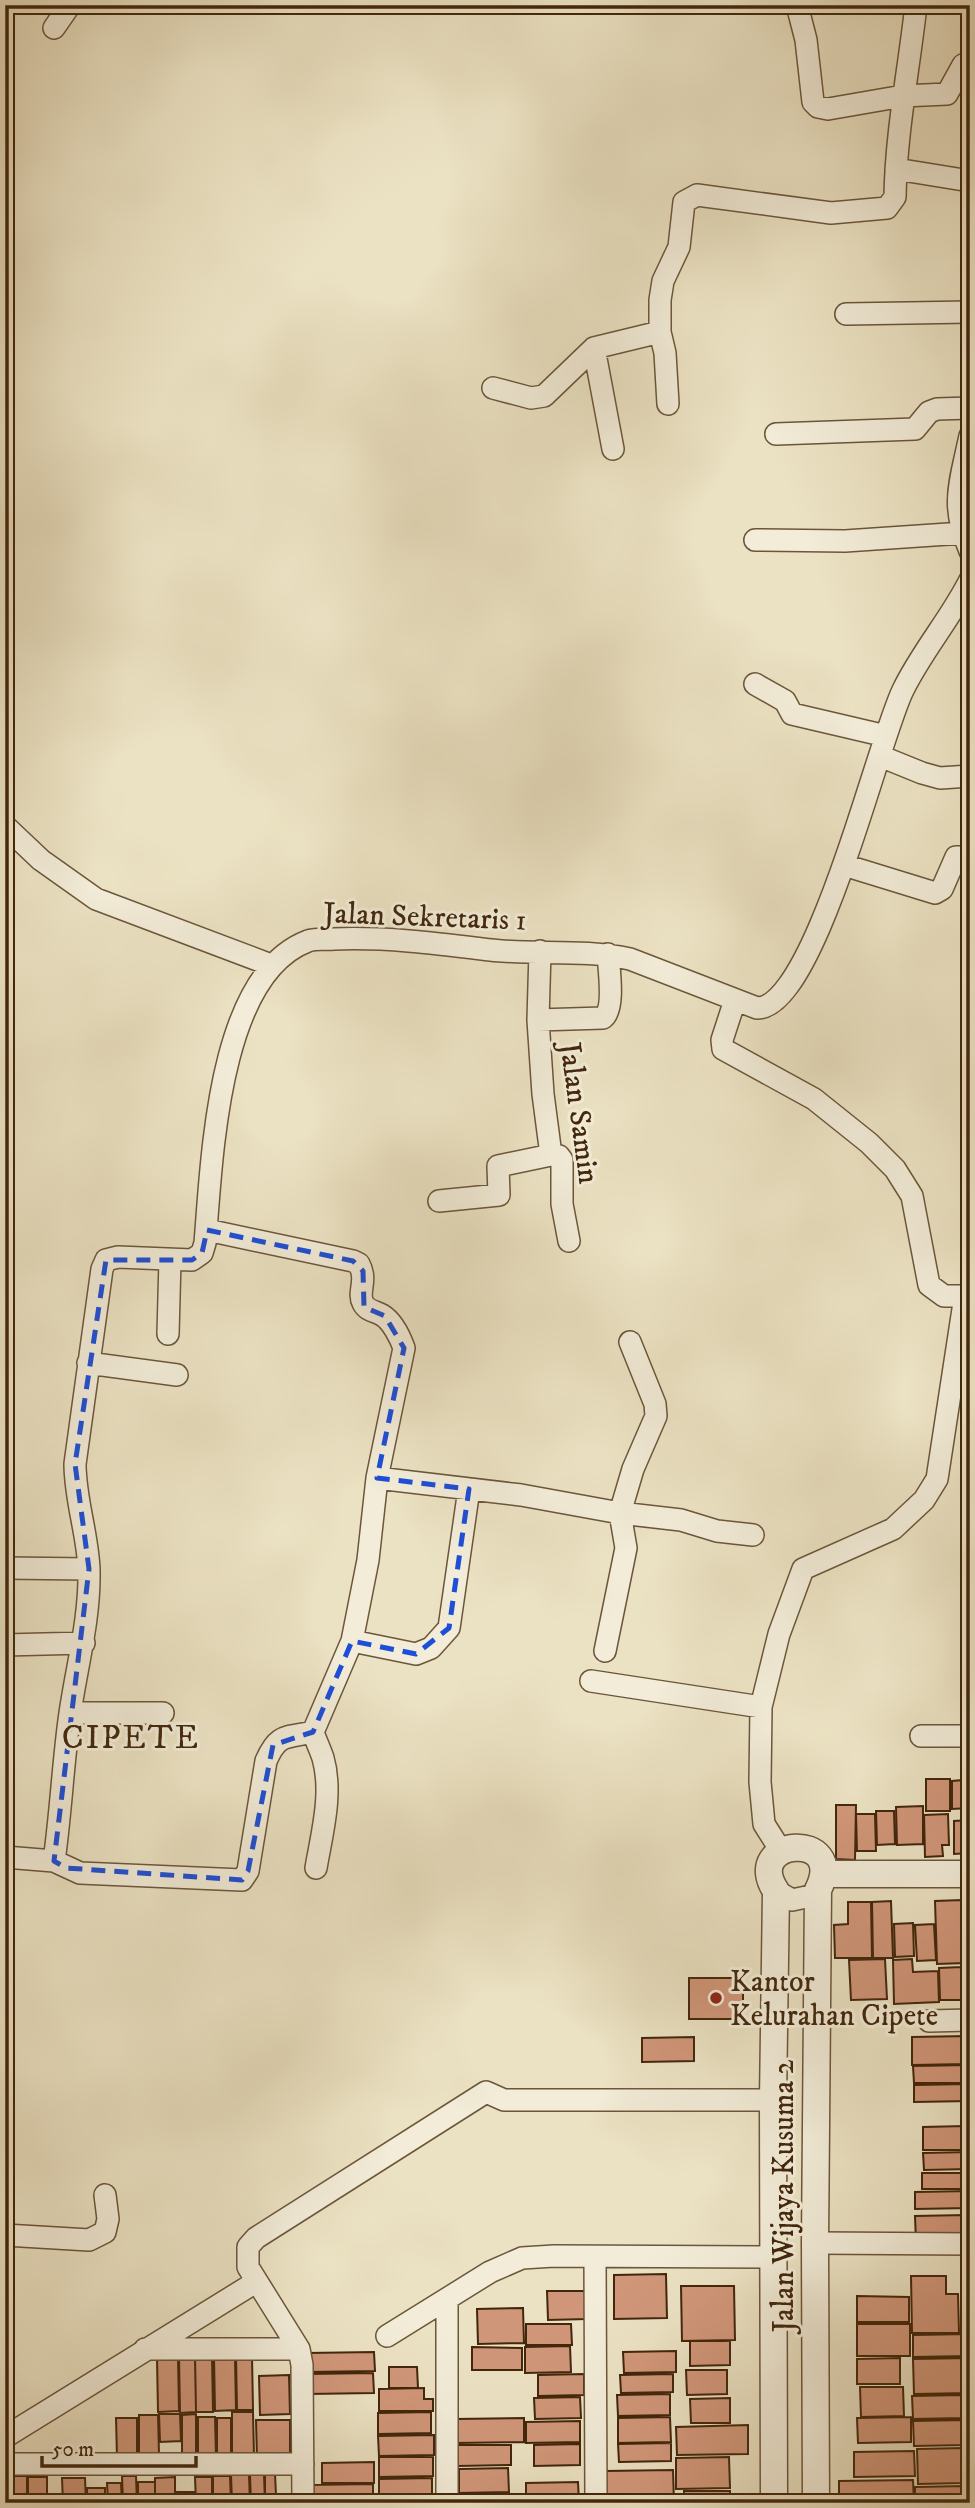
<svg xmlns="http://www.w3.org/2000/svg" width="975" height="2508" viewBox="0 0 975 2508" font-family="'IM FELL DW Pica',serif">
<rect width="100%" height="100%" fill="#ebe2c3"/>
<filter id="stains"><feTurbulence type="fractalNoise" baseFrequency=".00286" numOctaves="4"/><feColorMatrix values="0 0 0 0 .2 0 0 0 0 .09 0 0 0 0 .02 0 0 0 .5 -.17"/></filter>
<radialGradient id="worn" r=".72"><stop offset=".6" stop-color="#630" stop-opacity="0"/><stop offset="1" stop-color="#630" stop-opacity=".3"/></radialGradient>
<path fill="#d09679" stroke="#42270c" stroke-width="2" d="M962,1767H970V1808L952,1809V1781L963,1780Z
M926,1779H950V1811H926Z
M836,1805H856L855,1860L836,1859Z
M923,1806V1844L897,1845L896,1807Z
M876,1811H894L895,1844L877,1845Z
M856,1814H875L876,1851H857Z
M948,1814L949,1845H942L943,1856L925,1857L924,1815Z
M970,1820V1853L954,1854V1821Z
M962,1900L965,1963L937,1964L935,1901Z
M891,1901L893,1958H873L872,1902Z
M848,1902H871L872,1958H835L834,1925L848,1924Z
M963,1903H970V1965H966Z
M913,1923L914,1956L895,1957L894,1924Z
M934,1924L936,1960L917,1961L915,1925Z
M885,1959L887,1999L851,2000L849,1960Z
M912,1959L913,1972L938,1971L939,2002L894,2004L893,1960Z
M970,1966V2000H963L961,1967Z
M961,1967L962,2000H940L939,1968Z
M689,1978H743V2019H689Z
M967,2036V2064L912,2065V2037Z
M694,2037V2061L642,2062V2038Z
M970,2065V2083H914L913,2066Z
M970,2084V2101L914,2102V2085Z
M965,2126V2150H923V2127Z
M970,2152V2169L924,2170L923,2153Z
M922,2173H970V2189H922Z
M970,2191V2208L915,2209V2192Z
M966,2215V2241L916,2242L915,2216Z
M666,2274L667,2318L614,2319V2275Z
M911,2276H946V2294H958L959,2333H912Z
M681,2286H734L735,2340L682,2341Z
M547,2291H587V2319L548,2320Z
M857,2296L909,2297V2322H857Z
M523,2308L524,2343L478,2344L477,2309Z
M526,2324H571L572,2345H526Z
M857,2324H910V2356H857Z
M970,2334V2356L913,2357V2335Z
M690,2341H730V2365L690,2366Z
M570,2346L571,2372L525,2373V2347Z
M472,2347L522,2348V2370H472Z
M676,2351V2372L624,2373L623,2352Z
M374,2352L375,2371L308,2372L307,2353Z
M212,2355L213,2412H196L195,2356Z
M236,2356H252L253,2410H237Z
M178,2357L179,2411L158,2412L157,2358Z
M179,2357H195L196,2412L180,2413Z
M214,2357H235L236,2410L215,2411Z
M900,2358V2384H857V2359Z
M970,2358V2393L914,2394L913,2359Z
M389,2367H417L418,2388H389Z
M686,2370H727V2394L687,2395Z
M373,2373L374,2393L308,2394V2374Z
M584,2374V2395L538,2396V2375Z
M673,2374V2392L621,2393L620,2375Z
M289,2375L290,2414L260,2415L259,2376Z
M860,2387H903L904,2416L861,2417Z
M424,2388V2399H433V2411H379V2389Z
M670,2394V2415L618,2416L617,2395Z
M962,2395L963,2418L913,2419L912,2396Z
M580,2397L581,2418L535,2419L534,2398Z
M730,2398V2423H691L690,2399Z
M232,2412H253L254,2456H232Z
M431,2412V2433L378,2434V2413Z
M159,2414H180L181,2441L160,2442Z
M196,2414V2453L182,2454V2415Z
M139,2415H158L159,2454L139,2455Z
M198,2417H215L216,2456H198Z
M670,2417L671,2442L618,2443V2418Z
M911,2417V2442L858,2443L857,2418Z
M116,2418H137V2457H117Z
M217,2418H231V2457H217Z
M524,2418V2442L456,2443V2419Z
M256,2420H290V2459H257Z
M965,2420V2445L914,2446L913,2421Z
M580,2421V2442L526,2443V2422Z
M748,2425V2454L677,2455L676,2427Z
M434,2435V2455L379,2456L378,2436Z
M671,2443V2461L619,2462L618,2444Z
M580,2444V2465L534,2466V2445Z
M458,2445H511V2465L458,2466Z
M963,2448L964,2483L918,2484L917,2449Z
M914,2451L915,2476L854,2477V2452Z
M379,2457H433V2476L379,2477Z
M729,2457L730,2488L676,2489V2458Z
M374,2462V2483H322V2463Z
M508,2468L509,2492L459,2493V2469Z
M673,2470L674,2503H606L605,2471Z
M265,2474H275L276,2495L287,2494V2503H265Z
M231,2475H249L250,2503H232Z
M250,2475H264L265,2503H251Z
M8,2476H27V2503H9Z
M122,2476H136L137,2503H123Z
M213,2476H230L231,2503H213Z
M28,2477H47V2496H61L62,2503H28Z
M175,2477V2503H155V2478Z
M195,2477H212V2503H196Z
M62,2478H85L86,2503H63Z
M432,2478V2501L379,2502V2479Z
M913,2480L914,2503H839V2481Z
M138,2482H155V2503H138Z
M578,2482L579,2503H526V2483Z
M107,2483H121L122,2503H108Z
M373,2484V2500L307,2501L306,2485Z
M965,2486V2503H915V2487Z
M87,2488H105V2503H87Z
M684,2491H730V2503H684Z
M176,2492H195V2503H176Z
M523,2497V2503H470V2498Z"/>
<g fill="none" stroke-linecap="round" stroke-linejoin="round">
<g stroke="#6c563a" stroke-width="24">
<path id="minor" d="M797,5L806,40L813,102L818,107L828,109L903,96L947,94L963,65L970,62
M54,28L70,5
M896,169L970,181
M846,314L970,312
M493,388L531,398L544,396L594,348
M668,404L665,353L660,332V300L663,281L679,247L684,202L697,195L831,213L887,208L895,197C896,132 909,69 916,5
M776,434L915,429L929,412L937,409L970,408
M970,436C960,484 950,504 970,551
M613,449L594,348L660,332
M755,540L845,541L963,533
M755,684L785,701L792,714L886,736
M880,756L922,773L940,778L970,776
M5,826L41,860L96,899L271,965
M844,865L935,893L942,889L956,857H970
M540,951L538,1020L543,1094L551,1155L559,1156L562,1160V1204L569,1241
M735,1000L722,1040L723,1049L814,1099L869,1143L895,1169L912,1196L929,1285L944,1296H970
M538,1020L603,1018C615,1009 609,970 608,954
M439,1201L499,1195L498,1166L551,1155
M207,1230L353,1261L359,1264C368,1281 357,1292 363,1303C367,1311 375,1311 382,1315C392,1321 400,1337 404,1348L377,1478L368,1560L352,1641L313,1732C316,1741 320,1749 323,1758C333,1793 322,1833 316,1868
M168,1334L170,1260
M88,1363L177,1375
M377,1478L521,1495L620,1513L681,1520L717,1531L753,1535
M5,1568L89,1569
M352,1641L416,1654L431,1648L449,1628L469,1489
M5,1645L84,1643
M605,1651L626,1548L620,1513L633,1469L656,1416L655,1404L630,1342
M591,1681L761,1707L760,1782L764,1824L781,1851
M761,1707L779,1634L803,1569L893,1529L924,1500L937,1479L965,1296
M70,1713H163
M921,1736H970
M5,1857L54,1861L80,1873L242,1880L248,1871L266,1761C278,1733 286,1738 313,1732
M54,1861C61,1812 63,1762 70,1713C77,1665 90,1619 89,1570C88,1535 75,1500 75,1464L102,1269L106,1260L118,1257L192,1260L202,1253L205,1243C212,1161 217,975 308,941C315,938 326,940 334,939C384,937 433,943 482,949C531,956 581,948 630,959L757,1008C815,1009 878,740 903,690C922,651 951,618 970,580
M776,1891L792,1900L811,1896L818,1890
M929,2021L970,2020
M5,2235L89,2240L105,2232L108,2219L105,2195
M815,2243L970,2244
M595,2257L596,2503
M447,2300V2503
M387,2336L490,2272L522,2258L554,2256L773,2257
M145,2349H299
M5,2437L256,2282
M5,2464H303
M303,2503L302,2365L299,2349L248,2267V2247L256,2238L486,2092L504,2100H773"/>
</g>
<g stroke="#6c563a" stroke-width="29">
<path id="tertiary" d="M824,1874H970
M774,2503L773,2100L776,1891C741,1838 848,1829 818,1890L815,2243L816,2503"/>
</g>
<use href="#minor" stroke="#f2ecd8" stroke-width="21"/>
<use href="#tertiary" stroke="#f2ecd8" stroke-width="26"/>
</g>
<path fill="none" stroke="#1d4ed8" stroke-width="5" stroke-dasharray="14 9" stroke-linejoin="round" d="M207,1230L353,1261L363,1271L364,1307L385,1316L404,1348L377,1478L469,1489L449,1628L416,1654L352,1641L313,1732L273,1745L248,1871L242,1880L66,1868L54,1861L89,1569L75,1464L106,1260H192L202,1253Z"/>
<circle fill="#8f2418" stroke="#f2ecd8" stroke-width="2.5" cx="716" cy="1998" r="7"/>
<g text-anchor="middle" stroke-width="6" stroke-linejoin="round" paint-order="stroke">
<g font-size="30" fill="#42270c" stroke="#f2ecd8">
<text transform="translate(425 916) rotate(2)" y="10">Jalan Sekretaris 1</text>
<text transform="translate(580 1113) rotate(82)" y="10">Jalan Samin</text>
<text transform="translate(783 2196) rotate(-90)" y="10">Jalan Wijaya Kusuma 2</text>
</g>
<g font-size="30" fill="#42270c" stroke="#f2ecd8" text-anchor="start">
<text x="730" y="1991">Kantor<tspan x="730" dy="34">Kelurahan Cipete</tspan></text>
</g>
<g font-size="33" letter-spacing="2" fill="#42270c" stroke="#f2ecd8">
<text x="131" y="1748">CIPETE</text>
</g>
</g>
<rect width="975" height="2508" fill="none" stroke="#ebe2c3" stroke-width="28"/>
<rect x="7" y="7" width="961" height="2494" fill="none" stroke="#42270c" stroke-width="3.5"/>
<rect x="14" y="14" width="947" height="2480" fill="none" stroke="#42270c" stroke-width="2"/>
<path d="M42 2456v10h154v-10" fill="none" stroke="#42270c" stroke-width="3.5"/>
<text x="52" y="2456" font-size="21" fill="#42270c" stroke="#f2ecd8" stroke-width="5" paint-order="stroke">50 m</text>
<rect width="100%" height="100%" filter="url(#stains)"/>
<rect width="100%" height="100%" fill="url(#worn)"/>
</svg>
